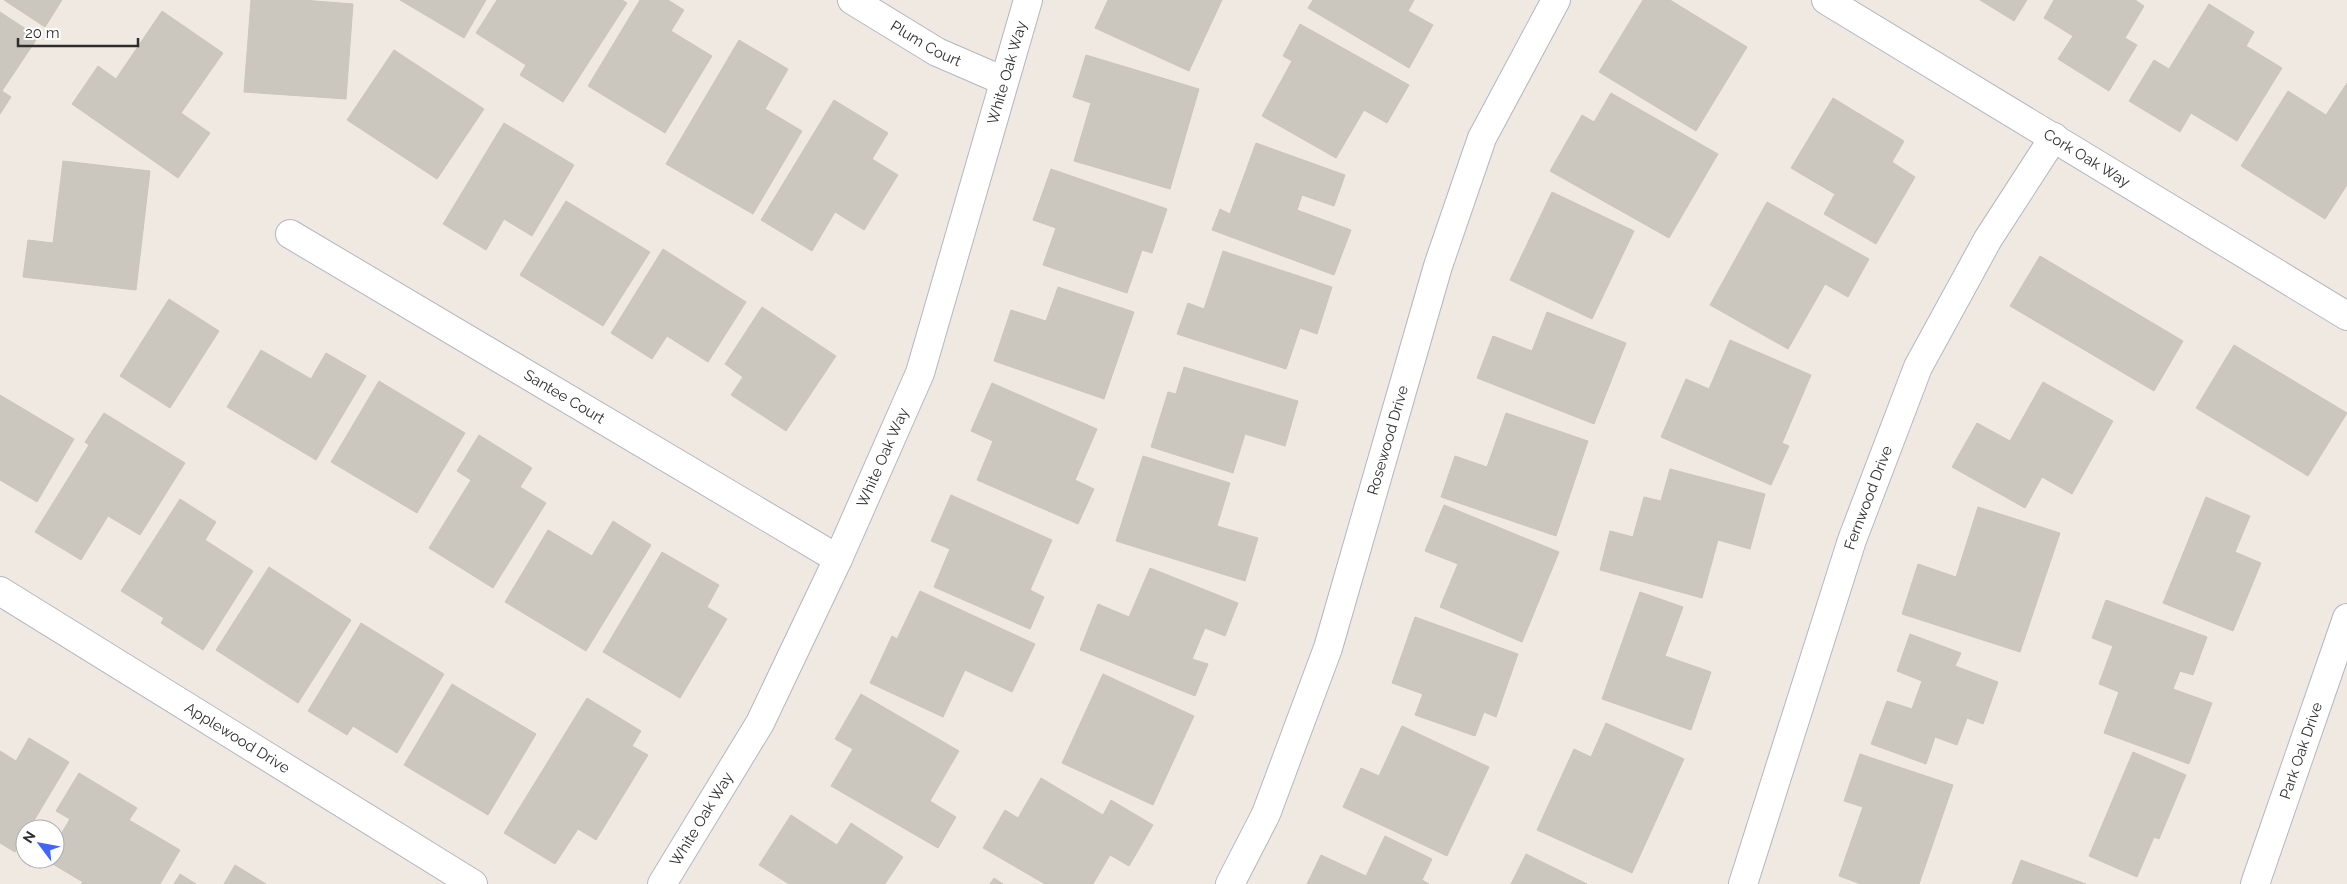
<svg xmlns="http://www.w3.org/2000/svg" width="2347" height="884" viewBox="0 0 2347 884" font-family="Raleway,sans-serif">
<rect width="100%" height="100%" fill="#efe9e1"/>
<path fill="#cbc7bf" stroke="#cbc5ba" d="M4,0H62L45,27Z
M251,0H302L353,4L346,99L244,92Z
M400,0H486L464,38Z
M497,0H622L627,3L563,102L520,75L526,65L476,33Z
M640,0H668L684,10L671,31L712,56L665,133L588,86Z
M1108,0H1222L1189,71L1095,28Z
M1313,0H1414L1408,11L1433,25L1409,68L1308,8Z
M1643,0H1670L1747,47L1696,131L1599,72Z
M1980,0H2027L2014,21Z
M2054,0H2135L2144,6L2125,38L2137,45L2109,91L2058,59L2073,36L2044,18Z
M2209,4L2254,32L2246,46L2282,68L2237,141L2191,113L2180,132L2129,101L2154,60L2169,69Z
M162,11L223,53L181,113L210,133L178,178L72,104L98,66L116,79Z
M0,12L38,37L2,91L11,97L0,114Z
M1300,24L1409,85L1387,123L1364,110L1336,158L1262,116L1292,61L1283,56Z
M739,40L788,69L765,109L802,131L753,214L666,164Z
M394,50L484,109L437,179L347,120Z
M1086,55L1199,89L1170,189L1074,161L1091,103L1073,97Z
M2347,83V185L2325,219L2241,166L2288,91L2326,115Z
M1611,93L1718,154L1669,238L1550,171L1582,115L1594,122Z
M1833,98L1904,141L1892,162L1915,177L1876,244L1824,214L1835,194L1791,168Z
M834,100L888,133L872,159L898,175L864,230L835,212L812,251L761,220Z
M504,123L574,165L532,236L504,219L486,250L443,224Z
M1256,143L1345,175L1334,206L1302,195L1297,210L1351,230L1334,275L1212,230L1220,209L1230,214Z
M63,161L150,171L136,290L23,277L28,240L53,243Z
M1051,169L1167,209L1152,253L1142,250L1127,293L1043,265L1056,228L1033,220Z
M1552,192L1634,231L1592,319L1510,280Z
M566,201L650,252L603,326L520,275Z
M1767,202L1869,259L1848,297L1825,284L1788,349L1710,305Z
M663,249L746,302L708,362L667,336L652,359L611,333Z
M1223,251L1332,287L1317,334L1300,328L1286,369L1177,334L1188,303L1204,309Z
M2040,256L2183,341L2154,391L2010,306Z
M1058,287L1134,312L1104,399L994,361L1011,310L1046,321Z
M169,299L219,331L170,408L120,376Z
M762,307L836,356L786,431L731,395L743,377L725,364Z
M1547,312L1626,343L1594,424L1477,378L1493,336L1532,351Z
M1730,340L1811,375L1782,443L1789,446L1771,485L1661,437L1686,379L1709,389Z
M2234,345L2347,413L2308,476L2196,408Z
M261,350L311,379L326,353L366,376L316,460L227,407Z
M1184,367L1298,401L1285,446L1245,434L1233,473L1151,447L1168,392L1176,394Z
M379,381L465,433L417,513L331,462Z
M2043,382L2113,421L2072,494L2042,477L2025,508L1952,467L1977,423L2010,441Z
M992,383L1097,429L1075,480L1094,489L1078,524L977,480L993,441L971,431Z
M0,395L74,439L37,502L0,480Z
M104,413L185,463L140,535L108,516L81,560L35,532L89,445L85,442Z
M1506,413L1588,441L1556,536L1441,497L1455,456L1487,467Z
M479,435L532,468L520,487L546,503L493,588L429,548L471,480L457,471Z
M1143,456L1230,483L1217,526L1258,538L1245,581L1116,541Z
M1670,469L1765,494L1750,549L1718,540L1702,598L1600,570L1610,531L1633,537L1644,497L1661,501Z
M951,495L1052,540L1030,590L1044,597L1030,629L934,587L950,549L931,541Z
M2206,497L2250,516L2235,552L2261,563L2233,631L2163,603Z
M180,499L216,522L205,540L253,571L203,650L161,623L164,618L121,591Z
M1444,505L1559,552L1522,642L1440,607L1458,564L1425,551Z
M1978,507L2060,533L2020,652L1902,614L1918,564L1956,577Z
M613,521L651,545L586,651L505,602L548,530L592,556Z
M662,552L719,585L707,607L727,619L680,698L603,652Z
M269,567L351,620L298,703L216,650Z
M1150,568L1238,603L1225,636L1205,628L1192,659L1208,664L1195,696L1080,650L1098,604L1129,617Z
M920,591L1035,644L1012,692L965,670L943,717L870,683L892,636L897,639Z
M1640,592L1683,607L1665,656L1711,672L1691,730L1602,699Z
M2106,600L2207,637L2193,675L2180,671L2173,689L2212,703L2189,764L2104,733L2119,692L2099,684L2113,646L2092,638Z
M1415,617L1518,654L1496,717L1484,712L1475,736L1415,715L1423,694L1392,683Z
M361,623L444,674L397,753L353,726L347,735L308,711Z
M1910,634L1961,653L1955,666L1998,682L1983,724L1967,718L1957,745L1935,737L1926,764L1871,744L1887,701L1912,709L1922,681L1897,671Z
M1103,674L1194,716L1153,805L1062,763Z
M452,684L536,734L488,815L404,765Z
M861,694L959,751L930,801L956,817L938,848L831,786L853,749L835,739Z
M587,698L641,731L632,746L648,755L596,840L578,829L555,864L504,833Z
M1606,723L1684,759L1632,873L1537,830L1574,749L1591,757Z
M1402,726L1489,767L1447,856L1343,807L1361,768L1379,776Z
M29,738L69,762L29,829H25V835L15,852L0,843V751L16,761Z
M2133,752L2186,775L2159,839L2154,837L2137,877L2089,856Z
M1860,754L1953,785L1919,884H1861L1839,876L1863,807L1844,801Z
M79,773L137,808L129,820L180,850L160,884H81L83,882L46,860L55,859V844L70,819L56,811Z
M1041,778L1103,815L1111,800L1153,825L1129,866L1110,855L1093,884H1045L983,848L1005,810L1018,818Z
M791,815L837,845L851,823L903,857L885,884H789L759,865Z
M1385,836L1432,859L1422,880L1429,884H1307L1321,855L1366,876Z
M1526,854L1587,884H1511Z
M2021,860L2086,884H2012Z
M235,865L266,884H224Z
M180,874L196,884H174Z
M994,878L1003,884H990Z"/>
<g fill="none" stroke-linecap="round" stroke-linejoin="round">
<g stroke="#b4b7c1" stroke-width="30">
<g id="minor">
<path id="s1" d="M852,0L937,52L1004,81"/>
<path id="s2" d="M1826,0L2347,316"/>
<path id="s3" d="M290,234L838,559"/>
<path id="s4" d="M0,591L473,884"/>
<path id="s5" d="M662,884L760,723L838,559L920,373L1028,0"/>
<path id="s6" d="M1230,884L1266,814L1328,648L1438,266L1482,138L1556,0"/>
<path id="s7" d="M1743,884L1852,540L1918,367L1988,239L2054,137"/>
<path id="s8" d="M2255,884L2347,618"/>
</g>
</g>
<use href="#minor" stroke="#fff" stroke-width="28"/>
</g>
<g text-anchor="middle" stroke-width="5" stroke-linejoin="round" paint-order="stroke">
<g font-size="15" fill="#2e2e2e" stroke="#fff">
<text dy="5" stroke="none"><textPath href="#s1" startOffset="86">Plum Court</textPath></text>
<text dy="5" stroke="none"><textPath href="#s5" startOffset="886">White Oak Way</textPath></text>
<text dy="5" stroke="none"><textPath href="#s2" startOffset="305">Cork Oak Way</textPath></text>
<text dy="5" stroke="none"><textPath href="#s3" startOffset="319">Santee Court</textPath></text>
<text dy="5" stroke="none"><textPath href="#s6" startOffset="472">Rosewood Drive</textPath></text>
<text dy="5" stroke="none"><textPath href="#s5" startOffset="481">White Oak Way</textPath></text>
<text dy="5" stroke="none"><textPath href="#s7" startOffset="406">Fernwood Drive</textPath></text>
<text dy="5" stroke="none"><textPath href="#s4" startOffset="279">Applewood Drive</textPath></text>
<text dy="5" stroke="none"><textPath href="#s8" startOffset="141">Park Oak Drive</textPath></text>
<text dy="5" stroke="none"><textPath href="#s5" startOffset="76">White Oak Way</textPath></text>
</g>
</g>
<g transform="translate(40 844) rotate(302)"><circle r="24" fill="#ffffff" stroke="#ababab"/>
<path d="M0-4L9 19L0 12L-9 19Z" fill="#4264fb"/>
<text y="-8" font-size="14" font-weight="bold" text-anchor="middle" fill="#2e2e2e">N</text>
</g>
<path d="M18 38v8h120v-8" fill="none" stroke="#2e2e2e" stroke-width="2.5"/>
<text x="25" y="38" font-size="15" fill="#2e2e2e" stroke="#ffffff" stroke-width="4" paint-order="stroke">20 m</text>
</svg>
